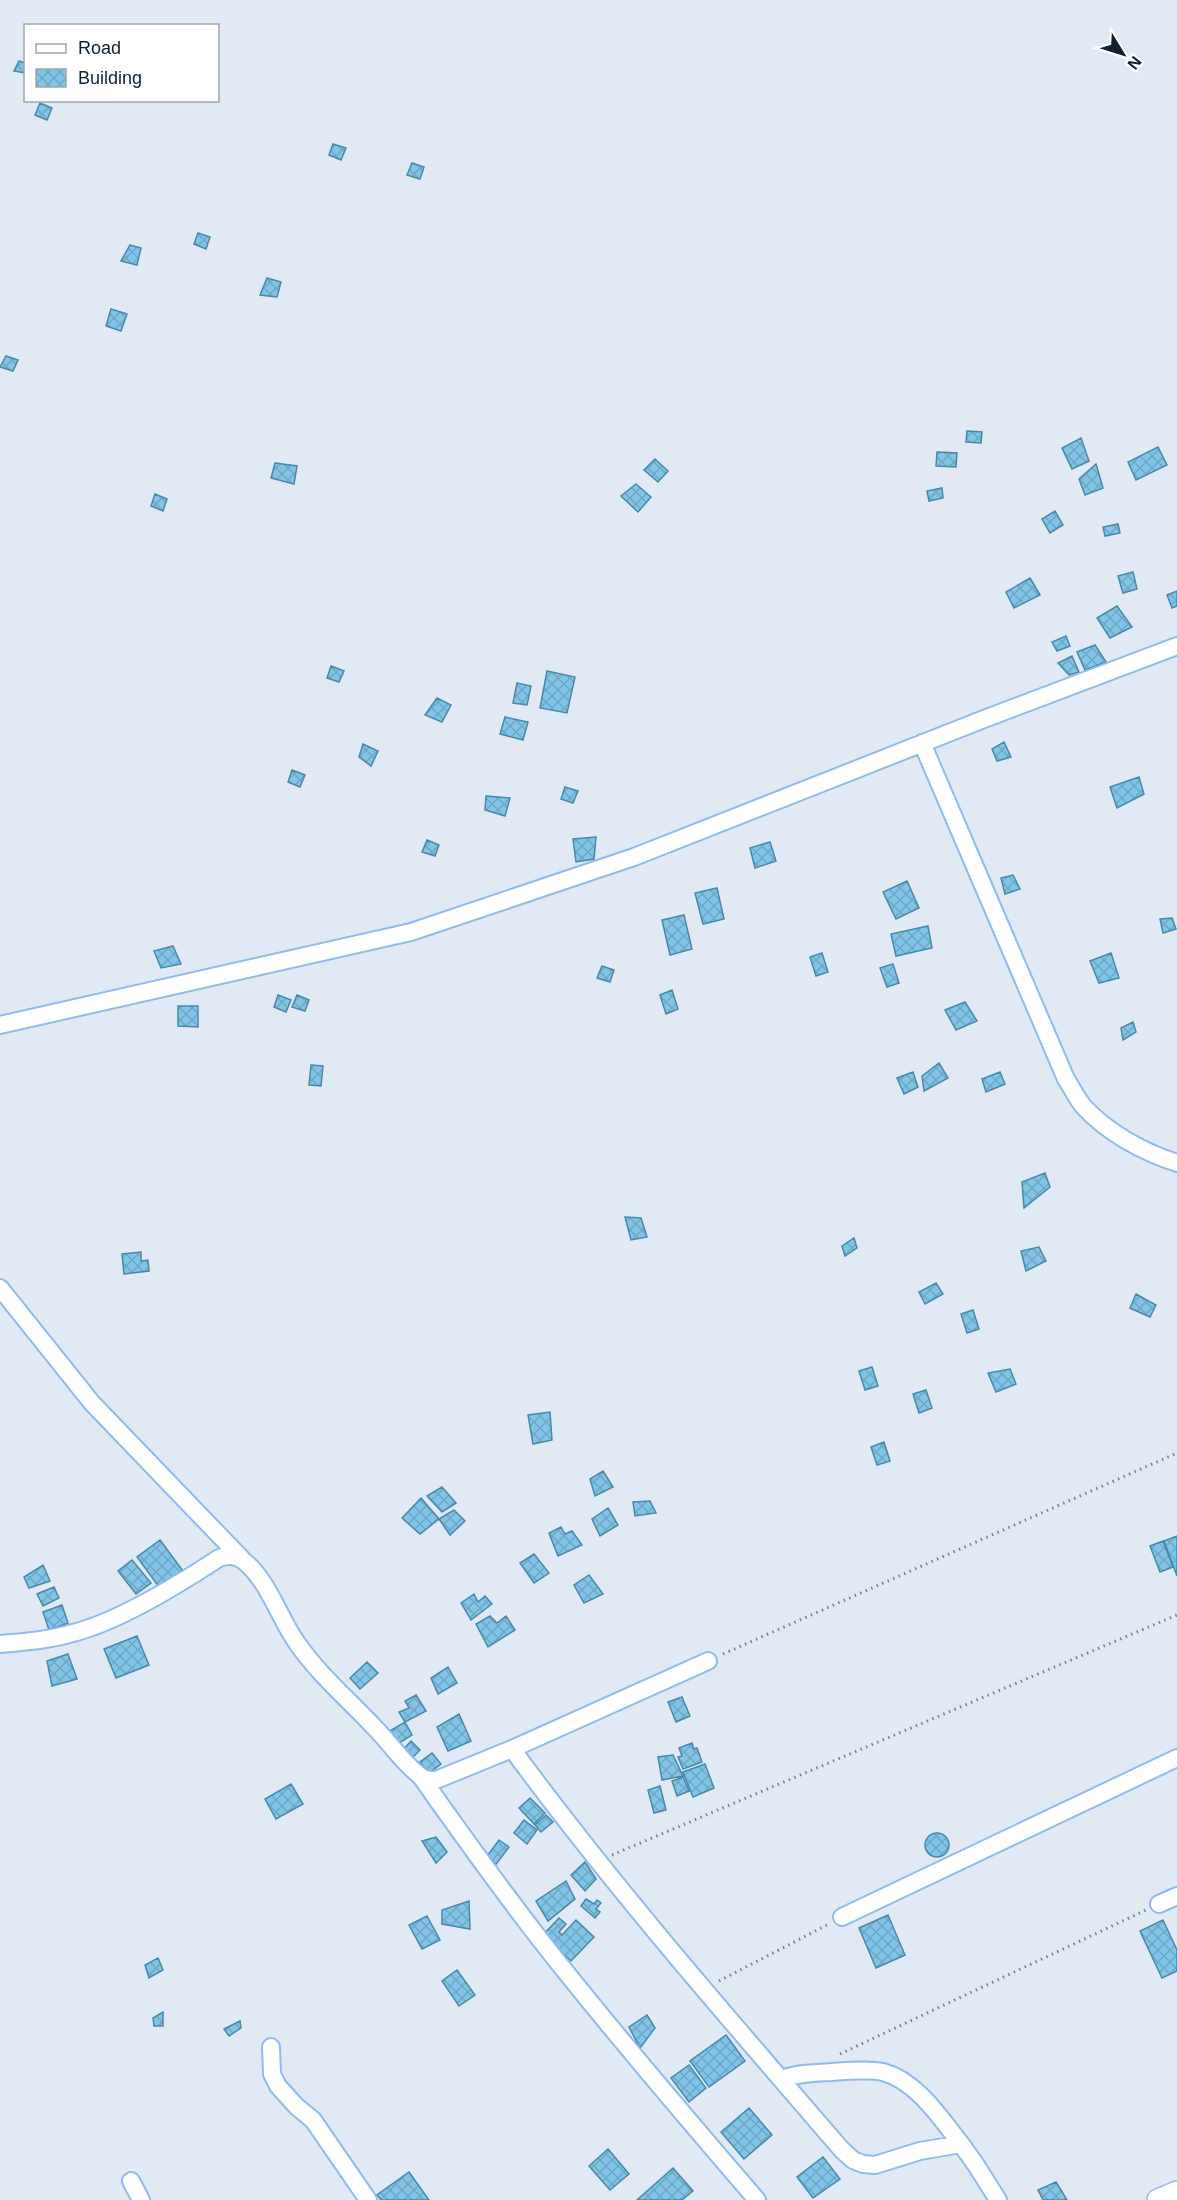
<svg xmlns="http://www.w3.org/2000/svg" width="1177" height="2200" viewBox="0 0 1177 2200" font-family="Arial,sans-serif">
<defs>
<pattern id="building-cross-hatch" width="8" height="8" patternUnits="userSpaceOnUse" patternTransform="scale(1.5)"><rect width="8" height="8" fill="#81c4e7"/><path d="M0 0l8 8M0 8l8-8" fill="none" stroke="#6ea8c7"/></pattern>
</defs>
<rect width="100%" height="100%" fill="#e1eaf4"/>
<path fill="url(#building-cross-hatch)" stroke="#4789aa" stroke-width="1.5" d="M19,61L26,63V73L14,71Z
M40,103L52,108L47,120L35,115Z
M333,144L346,148L341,160L329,155Z
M412,163L424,167L420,179L407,175Z
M198,233L210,237L206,249L194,244Z
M130,245L141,248L137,265L121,261Z
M267,278L281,282L277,297L260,295Z
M111,309L127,314L121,331L106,326Z
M6,356L18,360L13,371L0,367Z
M967,431L982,432L981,443L966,442Z
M1081,438L1089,461L1072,469L1062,448Z
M1158,447L1167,465L1136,480L1128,462Z
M937,452L957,453L956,467L936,466Z
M655,459L668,471L658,482L644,470Z
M275,463L297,466L294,484L271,478Z
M1096,464L1103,488L1085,495L1079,479Z
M636,484L651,497L638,512L621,496Z
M942,488L943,498L929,501L927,491Z
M155,494L167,499L163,511L151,506Z
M1055,511L1063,525L1050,533L1042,519Z
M1118,524L1120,533L1105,536L1103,527Z
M1133,572L1137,589L1123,593L1118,576Z
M1030,578L1040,595L1014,608L1006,592Z
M1177,591V606L1172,608L1167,595Z
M1117,606L1132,627L1110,638L1097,618Z
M1066,636L1070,646L1057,651L1052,642Z
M1095,645L1106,662L1085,670L1077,652Z
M1072,656L1079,672L1069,675L1058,663Z
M331,666L344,671L339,682L327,678Z
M547,671L575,677L567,713L540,708Z
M517,683L531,686L527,705L513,703Z
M437,698L451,705L442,722L425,715Z
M505,717L528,722L523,740L500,734Z
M1004,742L1011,757L997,761L992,749Z
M363,744L378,751L371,766L359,757Z
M292,770L305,775L300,787L288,782Z
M1139,777L1144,794L1117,808L1110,787Z
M565,787L578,791L573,803L561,799Z
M486,796L510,798L505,816L485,810Z
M596,837L594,859L576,862L573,839Z
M427,840L439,845L435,856L422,852Z
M770,842L776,861L755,868L750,848Z
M1013,875L1020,889L1005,894L1001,878Z
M907,881L919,908L896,919L883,892Z
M717,888L724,919L703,924L695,893Z
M684,915L692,949L670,955L662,920Z
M1172,918L1176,929L1163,933L1160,919Z
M928,926L932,948L896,956L891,934Z
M173,946L181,964L161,968L154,951Z
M822,953L828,972L816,976L810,957Z
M1111,953L1119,978L1099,983L1090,961Z
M893,964L899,983L887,987L880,968Z
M602,966L614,970L610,982L597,978Z
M672,990L678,1009L666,1014L660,995Z
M278,995L291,1000L286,1012L274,1007Z
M297,995L309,1000L305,1011L292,1007Z
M965,1002L977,1021L956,1030L945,1010Z
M178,1006H198V1027L178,1026Z
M1133,1022L1136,1032L1123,1040L1121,1028Z
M939,1063L948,1078L924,1091L922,1076Z
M311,1065L323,1066L321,1086L309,1085Z
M913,1072L918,1087L904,1094L897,1078Z
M1000,1072L1005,1084L986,1092L982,1079Z
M1045,1173L1050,1187L1024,1208L1022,1182Z
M625,1217L641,1218L647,1237L631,1240Z
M854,1238L857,1248L845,1256L842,1246Z
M1039,1247L1046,1261L1026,1271L1021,1251Z
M141,1252V1261L148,1260L149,1271L124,1274L122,1254Z
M936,1283L943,1294L925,1304L919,1292Z
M1136,1294L1156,1305L1150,1317L1130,1308Z
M973,1310L979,1329L967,1333L961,1314Z
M872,1367L878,1386L865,1390L859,1371Z
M1010,1369L1016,1384L996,1392L988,1373Z
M926,1390L932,1408L919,1413L913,1394Z
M550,1412L552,1440L533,1444L528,1415Z
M884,1442L890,1461L877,1465L871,1447Z
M603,1471L613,1487L595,1496L590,1479Z
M442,1487L456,1503L442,1512L427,1496Z
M421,1498L439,1519L420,1534L402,1518Z
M650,1501L656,1513L635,1516L633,1502Z
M608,1508L618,1525L600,1536L592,1519Z
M454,1510L465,1521L450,1535L439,1519Z
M561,1527L565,1534L572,1531L582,1545L558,1556L549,1533Z
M1177,1536V1576L1164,1541Z
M160,1540L186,1575L174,1584L168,1580L159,1587L137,1557Z
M1163,1541L1173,1567L1160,1572L1150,1546Z
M534,1554L549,1573L534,1583L520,1563Z
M132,1560L151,1583L136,1594L118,1571Z
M43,1565L50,1581L29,1588L24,1577Z
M589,1575L603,1594L584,1603L574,1585Z
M54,1587L59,1598L43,1606L37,1594Z
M474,1594L478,1602L485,1596L492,1604L471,1620L461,1603Z
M62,1605L68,1623L49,1630L43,1612Z
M490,1616L497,1623L506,1616L515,1630L488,1647L476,1624Z
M137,1636L149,1665L116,1678L104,1649Z
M68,1654L77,1679L52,1686L47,1661Z
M367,1662L378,1673L360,1689L350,1678Z
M448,1667L457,1683L438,1694L431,1678Z
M416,1695L426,1711L405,1722L399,1712L409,1708L405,1701Z
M682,1697L690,1716L676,1722L668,1702Z
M459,1714L471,1741L448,1751L437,1727Z
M405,1722L412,1735L396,1745L388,1732Z
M411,1741L420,1750L413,1757L404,1749Z
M692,1743L694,1749L697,1748L702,1762L683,1769L678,1757L682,1756L679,1748Z
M432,1753L441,1764L429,1773L420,1762Z
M673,1755L683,1776L662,1780L658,1757Z
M705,1764L714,1788L693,1797L683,1772Z
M683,1777L689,1791L677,1796L672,1781Z
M291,1784L303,1804L276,1819L265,1799Z
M660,1786L666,1810L654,1813L648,1790Z
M530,1798L545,1813L534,1824L519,1808Z
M546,1815L553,1822L541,1832L535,1825Z
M524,1820L537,1830L527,1844L514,1833Z
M925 1845a12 12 0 1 1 24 0a12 12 0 1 1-24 0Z
M436,1837L447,1852L436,1863L422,1841Z
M499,1840L509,1847L494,1867L485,1859Z
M585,1862L596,1879L585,1891L571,1875Z
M566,1881L575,1899L548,1921L536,1901Z
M586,1899L594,1904L597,1900L601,1903L596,1909L600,1912L595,1918L581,1906Z
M469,1901L470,1929L442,1924V1910Z
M888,1915L905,1955L876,1968L859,1928Z
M427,1916L440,1940L422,1949L409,1925Z
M559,1918L566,1924L559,1932L562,1935L576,1920L594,1937L571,1961L543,1935Z
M1163,1920L1177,1950V1971L1162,1978L1140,1931Z
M158,1958L163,1970L149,1978L145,1965Z
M457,1970L475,1995L459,2006L442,1981Z
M163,2012V2026H154L153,2018Z
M647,2015L655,2028L640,2048L629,2027Z
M240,2021L241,2028L229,2036L224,2029Z
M726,2035L745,2061L709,2087L690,2061Z
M689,2065L706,2088L689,2102L671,2078Z
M749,2108L772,2135L744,2159L721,2132Z
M608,2149L629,2174L610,2190L589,2166Z
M823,2157L840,2179L813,2198L797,2177Z
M673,2168L693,2191L682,2200H637Z
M409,2172L429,2200H381L377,2195Z
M1056,2182L1067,2200H1043L1038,2190Z"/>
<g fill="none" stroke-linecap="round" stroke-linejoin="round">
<g stroke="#90bbeb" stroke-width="20">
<path id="minor" d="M922,743L1066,1079C1072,1088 1077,1099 1084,1107C1108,1133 1143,1152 1177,1163
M0,1025L411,932L634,857L984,719L1177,646
M0,1288L92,1403L242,1559
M0,1644C25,1642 49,1640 73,1633C120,1621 178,1585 219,1558C229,1555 237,1555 245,1562C269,1582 279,1618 297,1643C319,1675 349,1700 375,1728C390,1743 402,1762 419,1775C424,1780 429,1780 436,1780L512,1749L708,1661
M512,1749C615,1889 729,2019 842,2150L853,2160L863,2164L875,2165L920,2151L961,2144L976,2165L998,2200
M421,1777C464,1838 507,1898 553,1956C619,2039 688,2120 757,2200
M1159,1904L1177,1896
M842,1917L1177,1758
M271,2047L272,2074L278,2086L296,2106L313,2120L368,2200
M782,2079C798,2073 815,2073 832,2072C848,2071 868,2069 883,2072C917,2081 941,2119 961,2144
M131,2181L141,2200"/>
</g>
<g stroke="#90bbeb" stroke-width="24">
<path id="major" d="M1158,2200L1177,2192"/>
</g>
<path stroke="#748290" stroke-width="3" stroke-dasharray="1.5 4.5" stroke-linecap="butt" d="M723,1654L1177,1453
M612,1855L1177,1615
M719,1981L827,1925
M840,2054L1146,1910"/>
<use href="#minor" stroke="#fff" stroke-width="16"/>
<use href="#major" stroke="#fff" stroke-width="21"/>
</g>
<rect x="24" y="24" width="195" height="78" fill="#ffffff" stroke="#9fa6ad" stroke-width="1.5"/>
<rect x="36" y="44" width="30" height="9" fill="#ffffff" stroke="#9fa6ad" stroke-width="1.5"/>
<text x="78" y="54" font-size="18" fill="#0f2032">Road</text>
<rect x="36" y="69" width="30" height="18" fill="url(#building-cross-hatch)" stroke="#9fa6ad" stroke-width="1.5"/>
<text x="78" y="84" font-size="18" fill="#0f2032">Building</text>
<g transform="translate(1123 54) rotate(128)" stroke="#ffffff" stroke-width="4.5" paint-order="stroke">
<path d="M0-4.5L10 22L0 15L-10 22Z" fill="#0f2032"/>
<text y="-9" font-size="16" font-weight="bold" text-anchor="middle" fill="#0f2032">N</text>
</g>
</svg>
